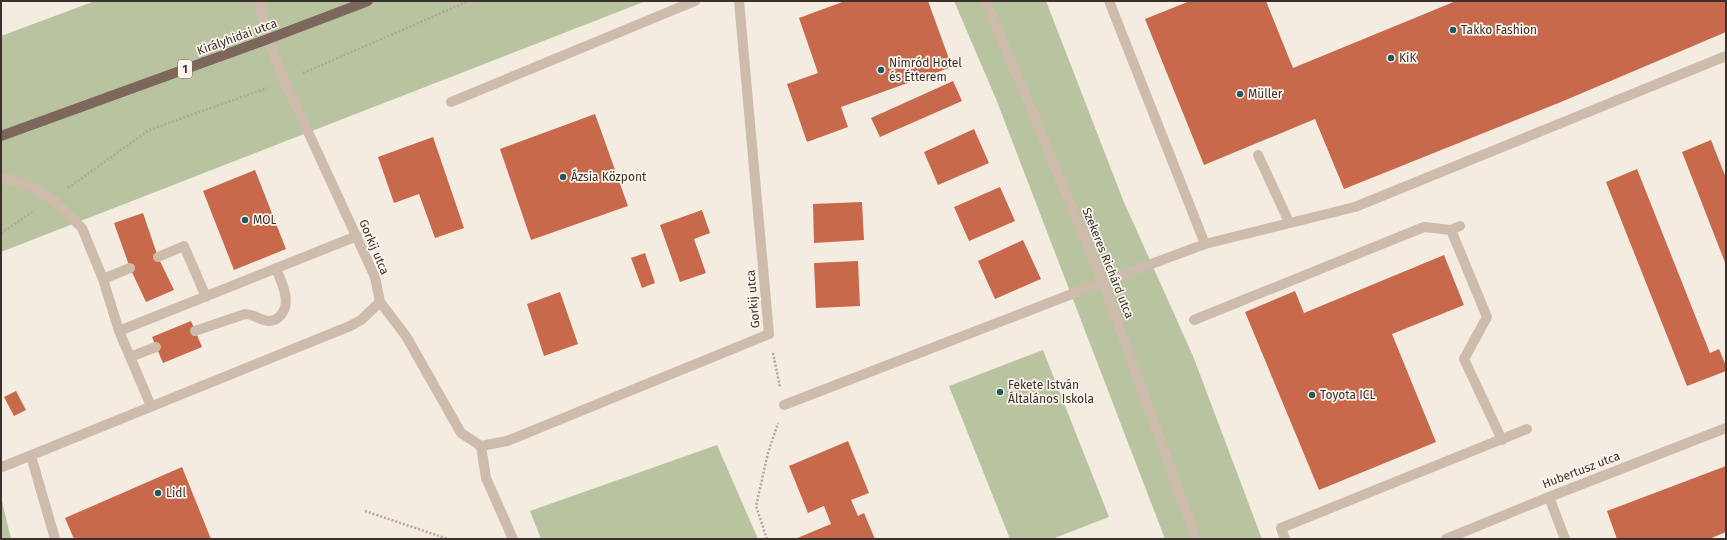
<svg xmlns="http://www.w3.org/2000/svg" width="1727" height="540" viewBox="0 0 1727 540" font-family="'Fira Sans',sans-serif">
<rect width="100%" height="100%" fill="#f4ebe1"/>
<path fill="#b8c4a0" d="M95,1H646L1,252V36Z
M954,1H1046L1123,200L1193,356L1262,539H1165L996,99Z
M1043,350L1109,517L1052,539H1010L949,386Z
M717,445L758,539H541L530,511Z
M1,497L11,539H1Z"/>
<path fill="#c8694b" d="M845,1H928L952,67L841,107L848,127L807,142L787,84L818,73L799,18Z
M1190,1H1266L1293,68L1456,1H1726V32L1561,102L1344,189L1315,119L1204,165L1145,19Z
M953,81L962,101L880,137L871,118Z
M595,114L628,206L531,240L500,149Z
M974,129L989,163L938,185L924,152Z
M433,137L464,228L435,238L419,194L394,203L378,157Z
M1711,140L1726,178V265L1682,152Z
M1637,169L1710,353L1719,349L1726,366V371L1687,386L1606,182Z
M255,170L286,249L234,270L203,191Z
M1000,187L1015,221L969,241L954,207Z
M862,202L864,240L814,243L813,204Z
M702,210L710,233L694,239L706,273L680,282L660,225Z
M143,213L158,257L174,290L146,302L130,268L114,223Z
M1023,240L1041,279L995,299L978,261Z
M645,253L655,283L642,288L631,258Z
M1444,255L1464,305L1392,334L1436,442L1319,490L1245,312L1295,291L1304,313Z
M858,261L860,306L816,308L814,263Z
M560,292L578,344L544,356L527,304Z
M191,321L202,347L163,363L152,337Z
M16,391L26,410L14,416L4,397Z
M848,441L869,493L851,500L858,516L864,513L875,539H795L831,524L824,506L808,513L789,466Z
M1726,466V532L1709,539H1617L1607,511Z
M182,467L211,539H74L65,518Z"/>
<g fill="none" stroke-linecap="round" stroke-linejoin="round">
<path stroke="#b9a596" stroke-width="2.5" stroke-dasharray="2 2" stroke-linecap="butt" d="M303,73L469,1
M68,188L149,130L267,88
M1,233L34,211
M773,353L780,387
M365,511L448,539
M767,539L756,506L768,453L778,423"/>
<path stroke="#cdbbac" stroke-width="10" d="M1109,1L1205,244
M451,102L695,1
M1258,155L1289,222
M1,178L17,181L31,187L52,199L82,228L103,279L119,331L151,406
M1451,230L1487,317L1464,359L1502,440
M158,257L184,246L206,297
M103,279L130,268
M1194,320L1424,227L1451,230L1460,226
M119,331L357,236
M195,331L245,314C254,314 261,321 269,321C274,321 277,319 280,316C293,303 281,282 276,268
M130,357L156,347
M784,405L1103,282L1205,244L1355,207L1726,56
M31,456L55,539
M2,467L350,326L361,320L380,302
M1285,539L1281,528L1527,429"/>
<path stroke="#cdbbac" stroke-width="10" d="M259,1L268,39L285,82L375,277L380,302L406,336L461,433L481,446L507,441L769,334L739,1
M986,1L1103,282L1196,539
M481,446L486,478L513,539
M1549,497L1565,539
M1446,539L1549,497L1726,428"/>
<path stroke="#7d675c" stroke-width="10" d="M1,136L268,39L368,1"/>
</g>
<g fill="#1f5a5e" stroke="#fbf5ee" stroke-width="1.5">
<circle cx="1453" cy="30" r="4"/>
<circle cx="1391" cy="58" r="4"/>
<circle cx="881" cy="70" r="4"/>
<circle cx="1240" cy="94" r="4"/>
<circle cx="563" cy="177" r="4"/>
<circle cx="245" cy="220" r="4"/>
<circle cx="1000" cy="392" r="4"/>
<circle cx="1312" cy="395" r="4"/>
<circle cx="158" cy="493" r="4"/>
</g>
<g text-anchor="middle" stroke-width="3.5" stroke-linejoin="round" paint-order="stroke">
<rect fill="#fbf5ee" stroke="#756b66" stroke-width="1" x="178" y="60" width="14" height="18" rx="3"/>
<g font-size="11" font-weight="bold" fill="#3b302b">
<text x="185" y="73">1</text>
</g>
<g font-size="12" fill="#3b302b" stroke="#fbf5ee" text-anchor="start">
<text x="1461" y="34">Takko Fashion</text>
<text x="1399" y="62">KiK</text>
<text x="889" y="67">Nimród Hotel<tspan x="889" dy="14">és Étterem</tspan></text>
<text x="1248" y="98">Müller</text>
<text x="571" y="181">Ázsia Központ</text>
<text x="253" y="224">MOL</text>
<text x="1008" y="389">Fekete István<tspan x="1008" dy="14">Általános Iskola</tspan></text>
<text x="1320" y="399">Toyota ICL</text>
<text x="166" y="497">Lidl</text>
</g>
<g font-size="12" fill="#3b302b" stroke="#fbf5ee">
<text transform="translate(237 37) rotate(-20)" y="4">Királyhidai utca</text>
<text transform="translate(374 247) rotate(67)" y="4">Gorkij utca</text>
<text transform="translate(1108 263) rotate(68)" y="4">Szekeres Richárd utca</text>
<text transform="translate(753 299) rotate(-95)" y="4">Gorkij utca</text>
<text transform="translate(1581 470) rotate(-21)" y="4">Hubertusz utca</text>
</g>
</g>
<rect width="1727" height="540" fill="none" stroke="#3b302b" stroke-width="4"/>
</svg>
